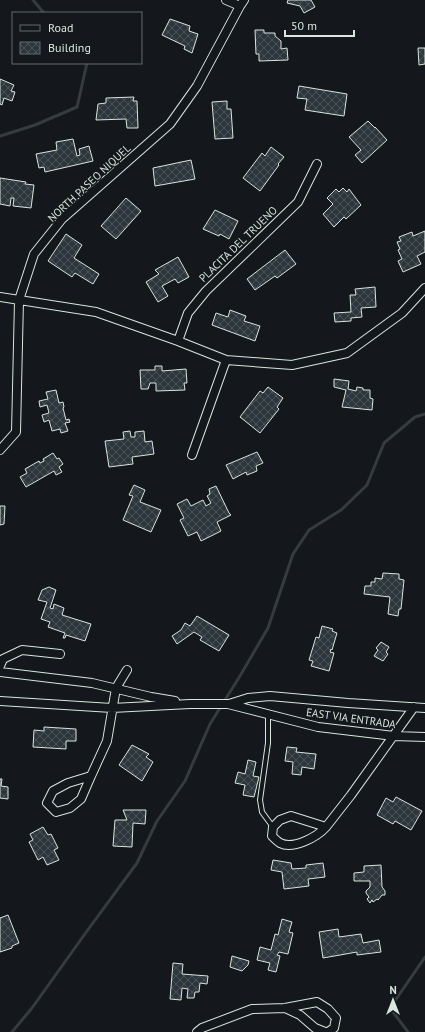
<svg xmlns="http://www.w3.org/2000/svg" width="425" height="1032" viewBox="0 0 425 1032" font-family="'PT Sans',sans-serif">
<defs>
<pattern id="building-cross-hatch" width="8" height="8" patternUnits="userSpaceOnUse"><rect width="8" height="8" fill="#2c363c"/><path d="M0 0l8 8M0 8l8-8" fill="none" stroke="#4a5358"/></pattern>
</defs>
<rect width="100%" height="100%" fill="#14181c"/>
<g fill="none" stroke-linecap="round" stroke-linejoin="round">
<path stroke="#363b3e" stroke-width="3" d="M33,0L44,13
M0,136L35,125L77,107L87,63
M12,1032L32,1008L87,931L137,863L157,821L185,781L210,724L240,676L268,628L293,554L309,530L341,510L367,485L384,443L415,417L425,414
M408,1032L390,1008L425,957"/>
</g>
<path fill="url(#building-cross-hatch)" stroke="#d8e6dc" d="M288,0H311L315,7L304,13L300,6L287,3Z
M170,19L190,26L189,31L198,34L192,53L184,49L185,46L162,35Z
M255,30H264V33H275V36L281,41V49L287,48L288,60L259,61V54H256Z
M418,48H425V64L419,65Z
M0,79L14,85L11,91L15,92L12,101L4,98L2,105L0,104Z
M299,86L347,94L344,116L305,110L307,99L297,98Z
M134,97L133,101H137L138,128H127L126,119L96,120L98,104L106,103V98Z
M227,101V109H231L233,138L215,139L212,102Z
M368,121L375,128V127L387,140L362,163L355,155L361,150L349,137Z
M73,139L77,156L80,155L79,149L89,146L93,161L45,172L44,167L39,168L36,154L57,150L56,142Z
M271,147L284,157L278,164L279,165L260,191L243,178L262,153L265,156Z
M191,160L195,179L155,186L153,168Z
M0,178L26,182L25,184L34,185L31,208L13,206L14,198H11L10,206L0,204Z
M343,188L347,192L349,189L361,205L346,219L344,217L334,227L323,214L333,204L327,198L336,189L339,192Z
M126,198L141,211L116,239L101,226Z
M215,210L238,221L229,239L220,234L219,236L203,229Z
M425,231V252L417,256L421,264L403,272L398,261L402,259L398,250L400,249L397,242L401,241L399,237L412,232L413,236Z
M66,234L82,245L74,258L99,274L93,284L75,273L72,277L48,261Z
M285,250L296,264L277,278L275,276L255,290L247,279Z
M178,257L189,277L178,283L175,279L162,286L168,296L158,302L146,282L159,274L155,270Z
M375,287L376,307L361,308L362,317L351,318V321L335,322L334,313L351,312L350,295H356L355,289Z
M230,310L246,316L244,321L260,326L255,341L212,325L216,313L228,317Z
M155,366H162V371L186,369L187,383H184L185,390L156,391V383H150L148,389H141L140,370H155Z
M334,379L349,381L348,389L356,391L357,387L363,388V390H370V398L373,399L372,410L342,407L346,390L334,387Z
M268,387L283,398L277,407L279,409L260,433L240,417L260,391L263,393Z
M56,390L59,403L63,402L64,407L63,408L66,420L69,419L70,422L65,423L68,431L61,433L60,429L52,431L49,420L44,422L42,415L49,413L47,405L40,407L39,401L48,399L46,392Z
M130,431L131,437H135V432L144,431L145,442L152,441L154,454L132,457L133,464L109,467L105,441L124,439L123,432Z
M257,452L263,463L256,466L257,471L247,475L246,472L233,479L226,465Z
M53,453L57,459L59,458L63,464L59,467L62,472L56,475L54,471L26,487L20,477L27,473L25,469L39,461L40,463L44,461L43,459Z
M134,485L145,490L140,502L161,510L151,532L123,520L133,496L129,495Z
M216,486L229,513L231,515L217,522L221,531L201,541L197,532L188,536L180,520L184,518L177,504L187,499L191,506L203,500L206,506L211,503L207,496L210,494L209,489Z
M0,506H5L4,524L0,525Z
M383,573L399,574V579L404,580L401,609H399L398,616L388,614L390,597L364,594L365,586H371V582H375V578L382,579Z
M49,587L56,590L50,608L53,609L54,604L64,608L62,615L91,624L85,641L66,635L65,638H63L65,633L48,627L50,622L41,619L47,602L38,600L42,590Z
M197,616L229,635L219,651L200,640L202,637L194,632L177,644L172,636L181,630L185,623L190,626Z
M322,626L333,629L332,631L337,633L332,650L331,649L330,652L334,653L329,671L311,666L313,661L309,660L316,637L319,638Z
M381,642L389,647L386,652L388,654L383,661L374,656L378,650L376,648Z
M44,727L76,729V741H66V749L33,747L34,730L44,731Z
M132,745L149,754L146,757L153,762L142,781L119,765Z
M287,747L297,748L296,752L316,754L314,769L302,767L301,775L292,774L293,762L285,761Z
M248,760L256,762L253,776L259,777L254,797L243,795L245,785L235,783L238,772L245,774Z
M0,779H2L1,786L8,787V799L0,798Z
M396,797L422,811L411,830L395,821L393,824L377,815L386,798L393,802Z
M123,810H146L145,824L133,823L132,847L113,846L115,820H127Z
M43,827L48,835L51,834L58,848L54,850L59,860L47,865L43,857L38,860L29,842L33,840L30,834Z
M273,860L291,863L292,869L306,868V865L323,863L325,877L308,879L309,886L284,889L282,872L271,870Z
M381,865L382,887L385,891V895H382L378,900L377,899L373,902L372,900L370,903L367,899L369,897L366,893V891L370,887V881H354V873L364,872V866Z
M8,915L19,943L12,946V948L0,952V918Z
M282,919L292,922L289,932L293,933L288,954L279,952L277,955L280,956L276,972L268,970L270,963L257,960L260,947L271,950L275,934L278,935Z
M338,929L339,937L361,934L363,943L379,940L381,952L357,955V952L323,958L319,932Z
M232,956L249,961L248,965L242,971L230,967Z
M173,963L183,964L182,974L208,976L207,984L200,983L199,992H195L194,998H187L188,989L182,988L181,1000L170,999Z"/>
<g fill="none" stroke-linecap="round" stroke-linejoin="round">
<g stroke="#d8e6dc" stroke-width="6">
<path id="service" d="M268,714V743L260,800L262,812L273,827"/>
</g>
<g stroke="#d8e6dc" stroke-width="10">
<path id="minor" d="M226,0L240,6
M0,297L96,312L178,341L226,360L292,365L347,353L402,313L425,288
M178,341L188,313L206,291L298,202L317,164
M0,450L16,432L19,300L34,254L62,219L170,124L197,86L240,6L244,0
M192,455L226,360
M0,666L3,659L22,650L60,654
M0,672L92,683L151,697L175,701
M0,701L112,708L190,704H228L318,727L394,736L425,737
M229,704L248,698L270,696L348,703L425,708
M91,776L81,799L70,808L56,812L47,803L53,791L68,783L91,776L107,741L116,688L127,670
M326,827L291,816L280,820L273,827L272,836C274,838 277,841 280,843C293,850 317,837 326,827L351,795L414,707
M285,1008L300,1015L315,1028L325,1032
M197,1032L202,1028L252,1009L285,1008L317,1002L328,1009L336,1018L334,1028L328,1032"/>
</g>
<use href="#service" stroke="#14181c" stroke-width="4"/>
<use href="#minor" stroke="#14181c" stroke-width="8"/>
</g>
<g text-anchor="middle" stroke-width="3" stroke-linejoin="round" paint-order="stroke">
<g font-size="11" fill="#d8e6dc" stroke="#14181c">
<text transform="translate(89 183) rotate(-43)" y="4">NORTH PASEO NIQUEL</text>
<text transform="translate(238 244) rotate(-44)" y="4">PLACITA DEL TRUENO</text>
<text transform="translate(351 718) rotate(8)" y="4">EAST VIA ENTRADA</text>
</g>
</g>
<rect x="12" y="12" width="130" height="52" fill="#14181c" stroke="#626a69"/>
<rect x="20" y="25" width="20" height="6" fill="#14181c" stroke="#626a69"/>
<text x="48" y="32" font-size="12" fill="#d8e6dc">Road</text>
<rect x="20" y="42" width="20" height="12" fill="url(#building-cross-hatch)" stroke="#626a69"/>
<text x="48" y="52" font-size="12" fill="#d8e6dc">Building</text>
<g transform="translate(393 1000)" stroke="#14181c" stroke-width="3" paint-order="stroke">
<path d="M0-3L7 15L0 10L-7 15Z" fill="#d8e6dc"/>
<text y="-6" font-size="11" font-weight="bold" text-anchor="middle" fill="#d8e6dc">N</text>
</g>
<path d="M285 30v6h69v-6" fill="none" stroke="#d8e6dc" stroke-width="2"/>
<text x="291" y="30" font-size="12" fill="#d8e6dc" stroke="#14181c" stroke-width="3" paint-order="stroke">50 m</text>
</svg>
